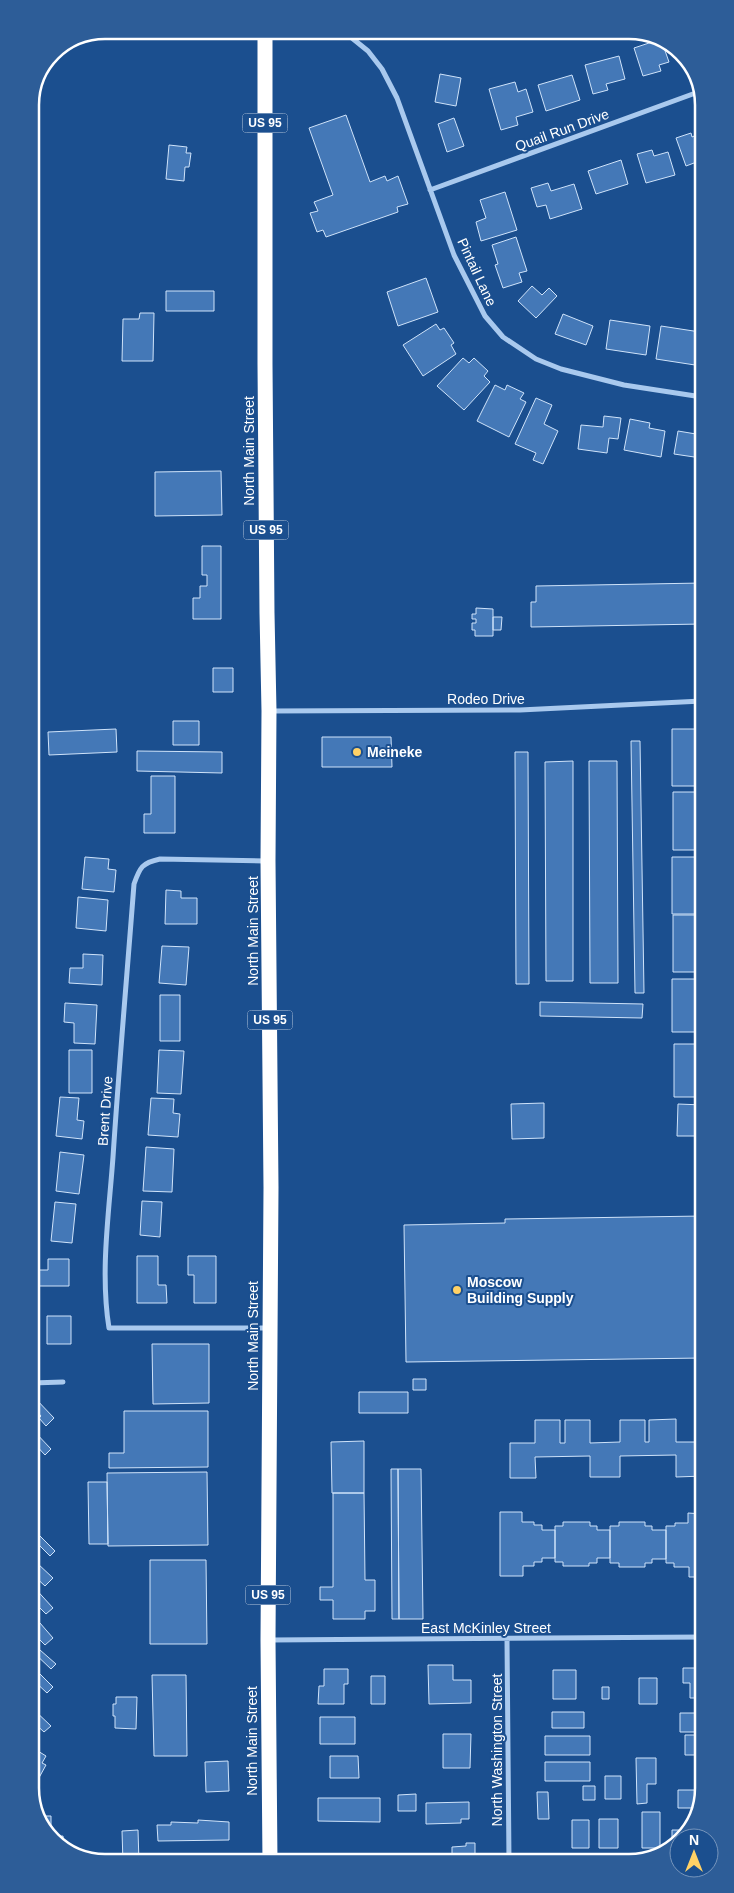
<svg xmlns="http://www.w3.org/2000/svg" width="734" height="1893" viewBox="0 0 734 1893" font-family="Arial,sans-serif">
<rect width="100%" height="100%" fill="#1b4f8f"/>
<path fill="#4478b7" stroke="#cfe3fa" d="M658,40L662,42L669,62L659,65L661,71L643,76L634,48Z
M619,56L625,79L606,84L608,90L593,94L585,65Z
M440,74L461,78L456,106L435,102Z
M572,75L580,100L546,111L538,85Z
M515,82L518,92L526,89L533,112L516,117L518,125L501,130L489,89Z
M346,115L370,182L385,176L387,181L398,176L408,204L397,207L398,212L326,237L323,230L317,232L310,213L318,211L314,202L333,195L309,128Z
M454,118L464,146L447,152L438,124Z
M691,133L692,137L701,133L702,160L686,166L676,138Z
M169,145L187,147L186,153H191L189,167H185L184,181L166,179Z
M652,150L654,156L668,152L675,175L646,183L637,154Z
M621,160L628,184L596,194L588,171Z
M548,183L551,191L574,184L582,209L550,219L546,205L537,207L531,188Z
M505,192L517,230L481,241L476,222L486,218L480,200Z
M516,237L527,271L519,273L522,282L503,288L495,265L498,264L492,245Z
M426,278L438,312L398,326L387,292Z
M532,286L542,295L549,288L557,296L536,318L518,301Z
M166,291H214V311H166Z
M140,313H154L153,361H122L123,319H139Z
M563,314L593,326L586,345L555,334Z
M610,320L650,326L646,355L606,349Z
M436,324L440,330L444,328L454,343L451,345L456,354L423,376L403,345Z
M661,326L700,332L695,365L656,359Z
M463,358L469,363L474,358L488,371L484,376L490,382L464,410L437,386Z
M495,385L505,390L507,385L524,393L520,399L526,402L509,437L477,421Z
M536,398L552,405L544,424L558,431L543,464L533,460L536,453L515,444Z
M604,416L621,418L618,439L609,438L607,453L578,449L581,425L603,427Z
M630,419L650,423L649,428L665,431L661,457L624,450Z
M678,431L702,435L701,458L674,454Z
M221,471L222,515L155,516V472Z
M202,546H221V619H193V598H200V586H207V575H202Z
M702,583V624L531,627V602H536V586Z
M476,608L493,609V636H475V630H472V623H476V619H472V614H476Z
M493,617H502L501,630H493Z
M213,668H233V692H213Z
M173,721H199V745H173Z
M116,729L117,752L49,755L48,732Z
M672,729H702V786H672Z
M322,737H391L392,767H322Z
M631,741H640L644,993H635Z
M137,751L222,752V773L137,771Z
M515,752H528L529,984H516Z
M573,761V981H546L545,762Z
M589,761H617L618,983H590Z
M151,776H175V833H144V814H151Z
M673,792H702L703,850H673Z
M85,857L109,859L108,869L116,870L114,892L82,889Z
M672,857H703V914H672Z
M166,890L181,891V898H197V924H165Z
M78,897L108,900L106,931L76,928Z
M673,915H703V972H673Z
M162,946L189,947L186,985L159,983Z
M83,954L103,955L102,985L69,983L70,968H83Z
M672,979H703V1032H672Z
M160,995H180V1041H160Z
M540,1002L643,1004L642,1018L540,1016Z
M65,1003L97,1005L95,1044L74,1043V1023L64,1022Z
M674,1044H703V1097H674Z
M69,1050H92V1093H69Z
M159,1050L184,1051L181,1094L157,1093Z
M60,1097L79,1098L77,1120L84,1121L82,1139L56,1136Z
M151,1098L174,1099L173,1113L180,1114L178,1137L148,1135Z
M544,1103V1138L512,1139L511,1104Z
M678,1104L703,1105V1136H677Z
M146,1147L174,1149L172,1192L143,1191Z
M60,1152L84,1155L79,1194L56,1191Z
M142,1201L162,1202L160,1237L140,1235Z
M55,1202L76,1204L72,1243L51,1241Z
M703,1216V1358L406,1362L404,1225L505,1223V1219Z
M137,1256H158V1285H166L167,1303H137Z
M188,1256H216V1303H194V1275H188Z
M48,1259H69V1286H39V1270H48Z
M47,1316H71V1344H47Z
M152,1344H209V1403L153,1404Z
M413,1379H426V1390H413Z
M359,1392H408V1413H359Z
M33,1396L54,1418L46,1426L39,1418L41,1416L32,1406Z
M124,1411H208V1467L109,1468V1453H124Z
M676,1419V1442H703L704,1476L676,1477V1455L620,1456V1477H590V1456L535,1457L536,1478H510V1443H535V1420H560V1443H565V1420H590V1443L620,1442V1420H645V1442H649V1420Z
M32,1429L51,1449L45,1455L32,1441Z
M364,1441V1493H332L331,1442Z
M391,1469H398L399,1619H392Z
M398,1469H421L423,1619H399Z
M207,1472L208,1545L108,1546L107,1473Z
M88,1482H107L108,1544H89Z
M333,1493H364L365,1580H375V1611H365V1619H333V1600H320V1587H333Z
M500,1512H522V1522H534V1525H542V1530H555V1558H542V1562H534V1566H523V1576H500Z
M688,1513L704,1514V1577H689V1567H674V1563H666V1526H675V1523H688Z
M563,1522H590V1526H597V1530H610V1558H597V1563H589V1566H563V1562H555V1526H563Z
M619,1522H645V1526H652V1530H666V1559H652V1563H645V1567H619V1563H610V1526H619Z
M38,1534L55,1551L50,1556L33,1539Z
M150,1560H206L207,1644H150Z
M37,1563L53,1578L45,1586L32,1574V1567Z
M32,1585L53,1608L46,1614L32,1600Z
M33,1615L53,1638L45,1645L32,1632Z
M32,1643L56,1664L51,1669L32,1651Z
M428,1665H453V1680H471V1703L429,1704Z
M32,1666L53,1687L47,1693L32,1679Z
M683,1668H704V1698H690V1683H683Z
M324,1669H348V1684H344V1704H318L319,1686H324Z
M553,1670H576V1699H553Z
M152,1675H186L187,1756H154Z
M371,1676H385V1704H371Z
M639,1678H657V1704H639Z
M602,1687H609V1699H602Z
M116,1697H137L136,1729L115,1728V1716H113V1704H116Z
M32,1708L51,1726L44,1732L32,1721Z
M552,1712H584V1728H552Z
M680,1713H704V1732H680Z
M320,1717H355V1744H320Z
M443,1734H471L470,1768H443Z
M685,1735H704V1755H685Z
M545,1736H590V1755H545Z
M33,1748L46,1756L42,1763L46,1765L35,1785L33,1784Z
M330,1756H358L359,1778H330Z
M636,1758H656V1784H647V1803L637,1804Z
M228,1761L229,1791L206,1792L205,1762Z
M545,1762H590V1781H545Z
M605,1776H621V1799H605Z
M583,1786H595V1800H583Z
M678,1790H704L697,1808H678Z
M537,1792H548L549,1819H538Z
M416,1794V1811H398V1795Z
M318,1798H380V1822L318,1821Z
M469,1802V1819H461V1823L426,1824V1803Z
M642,1812H660V1848H642Z
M38,1816H51V1836Z
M599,1819H618V1848H599Z
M198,1820L229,1822V1840L158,1841L157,1825H171V1822L198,1823Z
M572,1820H589V1848H572Z
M138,1830L139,1863H123L122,1831Z
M672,1830H690L688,1834L683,1838H679V1840L672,1845Z
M63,1836L64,1849L59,1847L52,1837Z
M466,1843H475V1861L452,1860V1847L466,1846Z"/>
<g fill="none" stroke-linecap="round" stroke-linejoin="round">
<path stroke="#a9c9ee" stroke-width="5" d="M342,30L368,51L382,69L397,98L454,255L485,316L503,337L536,359L561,369L624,385L702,397
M430,190L701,91
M270,711L520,710L702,701
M265,861L160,859C142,863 140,867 134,884C127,975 119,1066 113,1157C109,1213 100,1272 109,1328H267
M32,1383L63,1382
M271,1640L704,1637
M507,1640L509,1861"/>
<path stroke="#fff" stroke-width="15" d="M265,30V364L267,613L269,711L268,861L271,1187L268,1640L270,1862"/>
</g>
<g fill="#ffd166" stroke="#1b4f8f" stroke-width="2">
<circle cx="357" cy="752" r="5"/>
<circle cx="457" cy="1290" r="5"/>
</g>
<g text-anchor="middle" stroke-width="4" stroke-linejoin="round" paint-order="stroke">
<g fill="#1b4f8f" stroke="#bbcadd" stroke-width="1">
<rect x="242.5" y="113.5" width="45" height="19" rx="4"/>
<rect x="243.5" y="520.5" width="45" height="19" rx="4"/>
<rect x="247.5" y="1010.5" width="45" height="19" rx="4"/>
<rect x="245.5" y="1585.5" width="45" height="19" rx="4"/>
</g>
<g font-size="12" font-weight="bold" fill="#fff">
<text x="265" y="127">US 95</text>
<text x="266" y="534">US 95</text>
<text x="270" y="1024">US 95</text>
<text x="268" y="1599">US 95</text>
</g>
<g font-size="14" fill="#fff" stroke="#1b4f8f">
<text transform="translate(562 130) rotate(-20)" y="5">Quail Run Drive</text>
<text transform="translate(477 272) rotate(65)" y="5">Pintail Lane</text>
<text transform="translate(249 451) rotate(-90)" y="5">North Main Street</text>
<text x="486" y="704">Rodeo Drive</text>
<text transform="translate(253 931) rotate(-90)" y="5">North Main Street</text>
<text transform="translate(105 1111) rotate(-86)" y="5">Brent Drive</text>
<text transform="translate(253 1336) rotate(-90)" y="5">North Main Street</text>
<text x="486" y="1633">East McKinley Street</text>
<text transform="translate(252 1741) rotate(-90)" y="5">North Main Street</text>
<text transform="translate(497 1750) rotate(-90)" y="5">North Washington Street</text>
</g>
<g font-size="14" font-weight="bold" fill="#fff" stroke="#1b4f8f" text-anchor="start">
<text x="367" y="757">Meineke</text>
<text x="467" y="1287">Moscow<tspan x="467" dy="16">Building Supply</tspan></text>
</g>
</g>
<path d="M0 0H734V1893H0ZM105 39H629A66 66 0 0 1 695 105V1788A66 66 0 0 1 629 1854H105A66 66 0 0 1 39 1788V105A66 66 0 0 1 105 39Z" fill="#2d5d98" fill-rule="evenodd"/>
<path fill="none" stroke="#fff" stroke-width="2.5" d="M105 39H629A66 66 0 0 1 695 105V1788A66 66 0 0 1 629 1854H105A66 66 0 0 1 39 1788V105A66 66 0 0 1 105 39Z"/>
<g transform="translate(694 1853)"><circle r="24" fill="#1b4f8f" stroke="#7695bc"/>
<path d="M0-4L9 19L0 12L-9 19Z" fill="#ffd166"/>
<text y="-8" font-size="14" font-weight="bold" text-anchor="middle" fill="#ffffff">N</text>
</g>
</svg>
